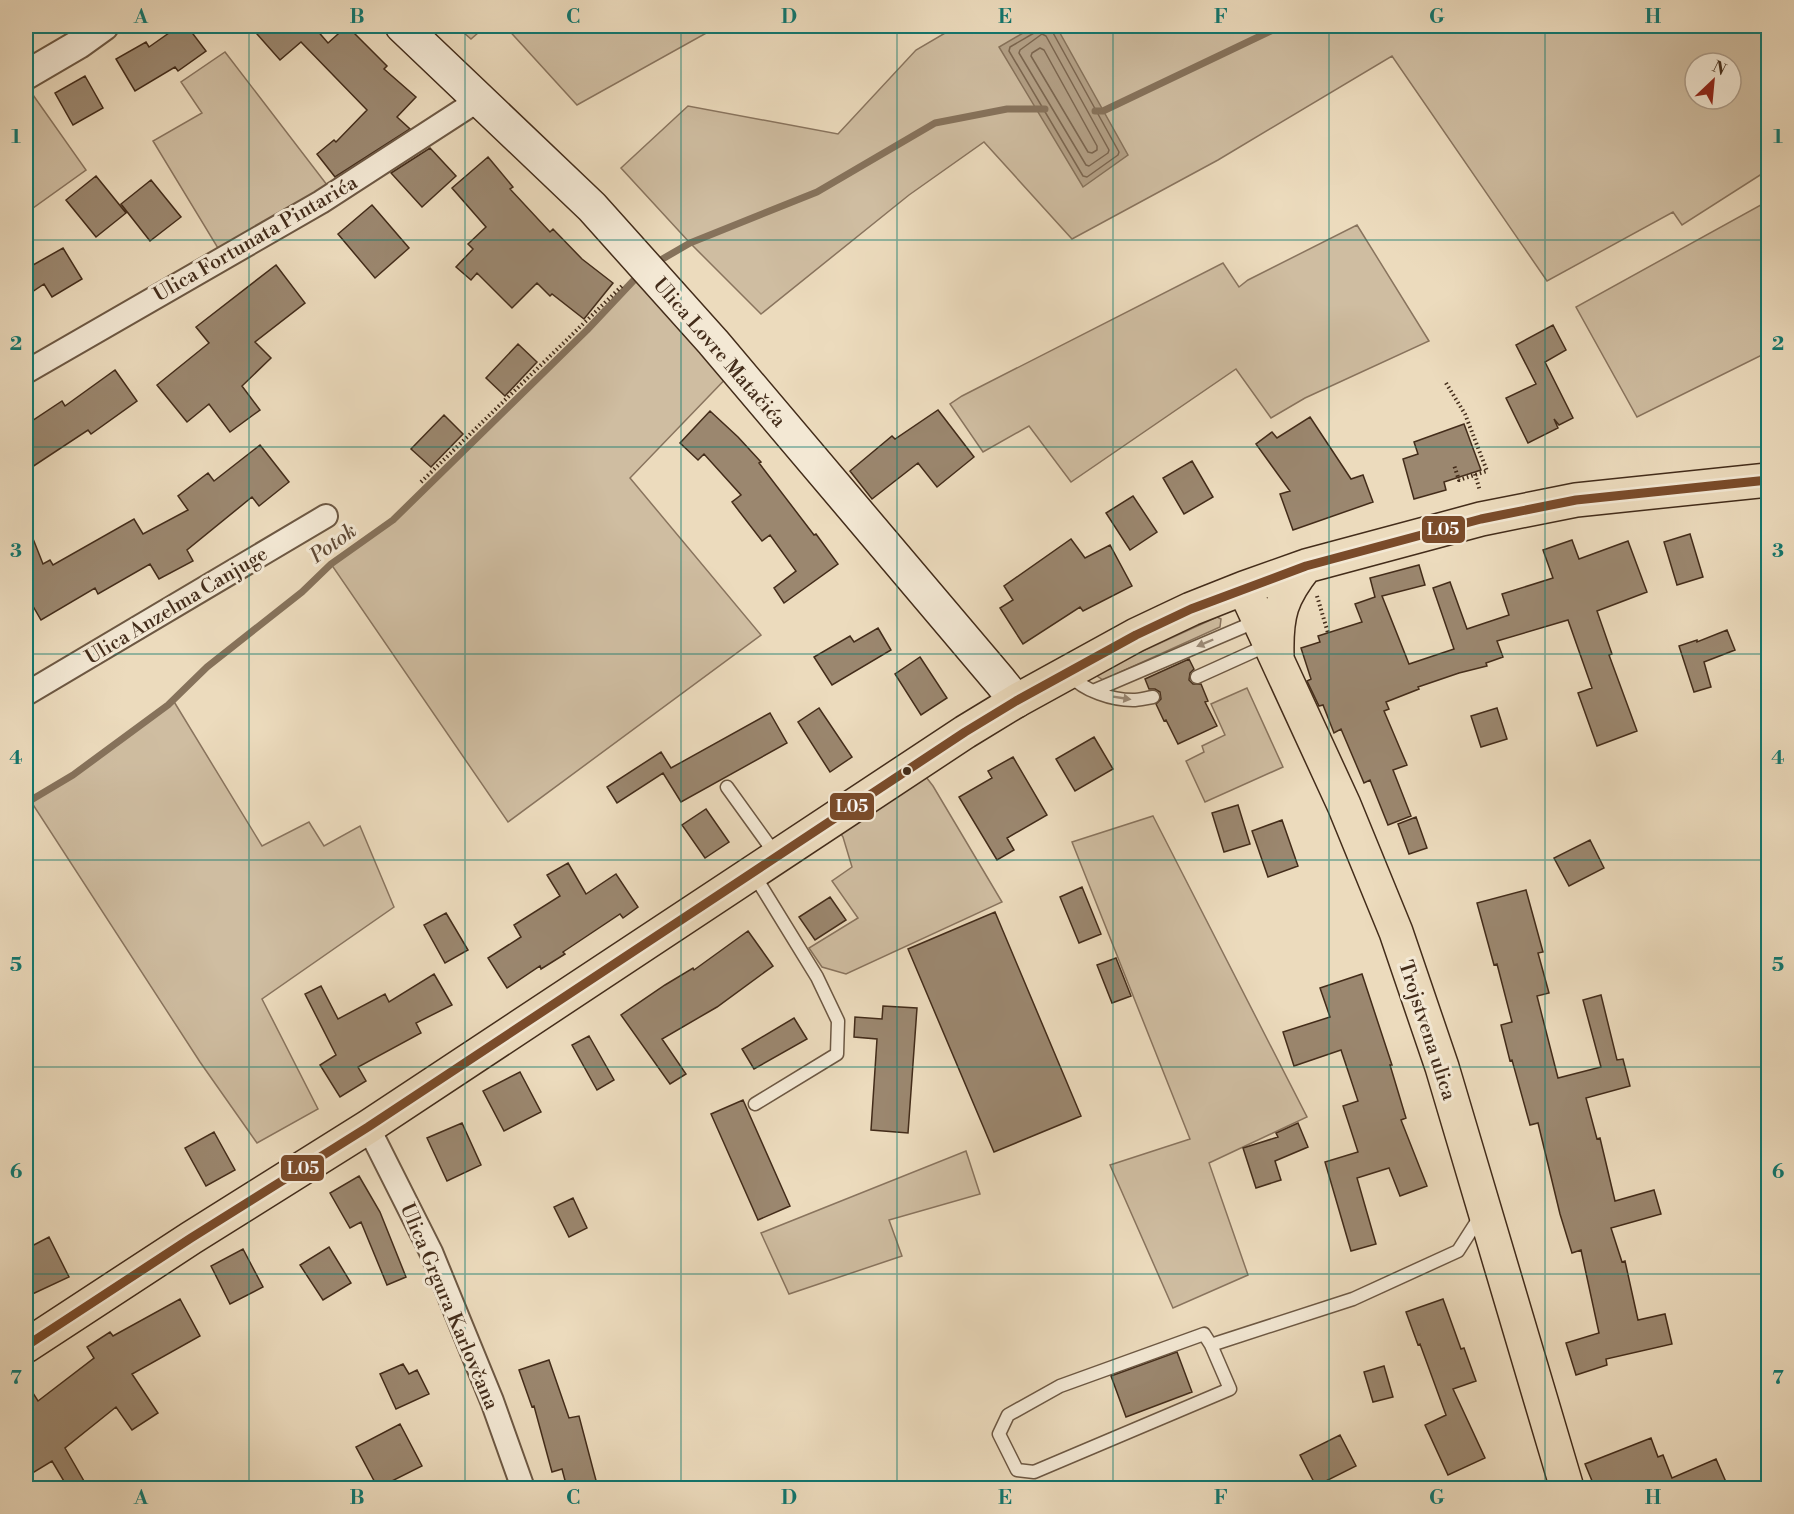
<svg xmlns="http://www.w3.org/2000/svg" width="1794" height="1514" viewBox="0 0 1794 1514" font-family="'Libre Bodoni',serif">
<rect width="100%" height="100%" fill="#ecdbbd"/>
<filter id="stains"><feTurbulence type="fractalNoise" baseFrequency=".00333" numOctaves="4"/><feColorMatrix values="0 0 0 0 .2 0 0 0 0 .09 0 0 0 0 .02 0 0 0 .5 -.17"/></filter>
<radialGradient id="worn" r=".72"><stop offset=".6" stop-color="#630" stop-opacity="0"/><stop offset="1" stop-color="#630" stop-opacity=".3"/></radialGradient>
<path fill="#cfbda1" stroke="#89745e" stroke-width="1.5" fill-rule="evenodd" d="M456,26H486L471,39Z
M505,26H719L577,105Z
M957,26H1768V170L1682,225L1673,212L1547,281L1392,56L1218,160L1072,239L984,142L909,195L761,314L690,243L621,168L688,106L838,134L916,50ZM1695,63H1731V99H1695Z
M225,52L334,194L224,258L153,141L202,113L181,82Z
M26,85L86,170L26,213Z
M1768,201V352L1637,417L1576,307Z
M1357,225L1429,341L1305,398L1271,418L1236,369L1071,482L1029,426L983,452L950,404L962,396L1223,263L1239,287L1248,280Z
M648,270L736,368L630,478L761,635L508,822L331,564L393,520L587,330L634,280Z
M1217,617L1221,619L1220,627L1103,680L1097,676L1099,671Z
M1247,688L1283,767L1205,802L1186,761L1204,752L1202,746L1225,735L1211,704Z
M173,700L262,846L309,822L324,846L360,826L394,907L262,999L318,1109L257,1143L200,1062L30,800L73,775Z
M916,764L933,786L1002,902L846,974L822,967L809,948L858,918L832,881L852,867L843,837L832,820Z
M1153,816L1307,1117L1209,1163L1248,1275L1173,1308L1110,1165L1190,1139L1072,842Z
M966,1151L980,1194L889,1220L902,1256L789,1294L761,1233Z"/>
<path fill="#b3a086" stroke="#86725b" stroke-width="1.5" d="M1035,26H1056L1128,155L1083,187L999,47Z"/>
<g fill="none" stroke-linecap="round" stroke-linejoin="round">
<path stroke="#7b6650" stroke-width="1.5" d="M1036,26L1034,33L1010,47L1009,51L1083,176L1087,177L1118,155L1119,152L1052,31L1051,26
M1042,34L1046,36L1109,150L1108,153L1089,166L1086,165L1019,53L1020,50Z
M1040,48L1044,50L1097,146V150L1092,153L1088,152L1031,56L1032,53Z"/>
<path stroke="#86725b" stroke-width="7" d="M1095,111H1103L1281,26
M659,261L690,243L817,192L935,123L1007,109H1045
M26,803L73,775L168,705L207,667L302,592L331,564L393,520L587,330L634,280"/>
</g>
<path fill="#9b876f" stroke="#432c1a" stroke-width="1.5" d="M179,26H187L206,51L178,71L175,67L135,91L116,59L146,42L149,47Z
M250,26H320L316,29L328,43L347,26L387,66L384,69L416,97L397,117L410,129L335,177L317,154L334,140L336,142L367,110L301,42L280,60Z
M85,76L103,108L73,125L55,93Z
M430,148L456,176L422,207L391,173Z
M488,157L513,187L510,189L550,232L553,229L582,259L613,283L584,319L552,294L550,296L537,283L512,308L477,273L471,280L456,267L473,249L468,244L486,227L452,188Z
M96,176L126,213L96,237L66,200Z
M151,180L181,217L150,241L121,204Z
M372,205L409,248L375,278L338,234Z
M63,248L82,279L52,297L44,284L26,296V269Z
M276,265L305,303L255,342L271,358L242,386L260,410L230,432L209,404L187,422L157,385L209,343L196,327Z
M1553,325L1566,350L1545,362L1573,418L1559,425L1554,419L1558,428L1528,443L1506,398L1536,384L1516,345Z
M518,344L537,362L505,396L486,378Z
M115,370L137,401L91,434L88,430L26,471V425L62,401L65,406Z
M938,410L974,457L937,487L918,463L872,499L850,471L892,436L895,439Z
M710,411L738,437L761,462L759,463L814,535L816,534L838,564L784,603L774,588L796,571L770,535L762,541L732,502L741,495L704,454L698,460L680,443Z
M444,415L463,434L431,467L411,449Z
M1310,417L1351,479L1363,475L1373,502L1293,530L1280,494L1290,491L1256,444L1272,432L1277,438Z
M1464,424L1481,470L1444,482L1446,490L1414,499L1403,459L1418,454L1414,442Z
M260,445L289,482L259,506L252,497L187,550L193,561L159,579L150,564L98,594L95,588L41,620L26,594V521L43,564L50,560L53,565L134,519L143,534L188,510L178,496L208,473L214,481Z
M1192,461L1213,497L1184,514L1163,478Z
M1133,496L1157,532L1130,550L1106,513Z
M1690,534L1703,577L1677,585L1664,542Z
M1071,539L1085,558L1110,545L1132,586L1083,611L1080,607L1023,644L1000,608L1013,600L1004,586Z
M1572,540L1579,559L1628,541L1647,592L1597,611L1612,654L1609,655L1637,731L1597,746L1578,693L1592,688L1568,620L1497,641L1503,657L1486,663L1487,666L1459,673L1418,687L1419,689L1386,702L1389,709L1384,711L1407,765L1393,770L1411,816L1388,825L1370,780L1364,783L1341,729L1334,733L1323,705L1319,706L1307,681L1311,679L1301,648L1320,642L1318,636L1362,622L1355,604L1375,597L1370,578L1419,565L1425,585L1382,596L1409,664L1454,649L1433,588L1450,582L1467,629L1509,615L1502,594L1553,578L1543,550Z
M878,628L891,650L832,685L814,657L850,636L854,642Z
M1727,630L1735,650L1704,662L1711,687L1694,692L1679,646L1697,640V642Z
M920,657L947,698L921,715L895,674Z
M1189,659L1194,669L1190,673L1189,680L1193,684H1201L1208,701L1205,702L1217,726L1178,744L1166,720L1164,721L1156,704L1161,699L1160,692L1155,689H1149L1145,679Z
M819,708L852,757L830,772L798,722Z
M1497,708L1507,739L1481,747L1471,716Z
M770,713L787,743L681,802L663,773L617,803L607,787L661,752L671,768Z
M1094,737L1113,769L1075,791L1056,759Z
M1013,757L1047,815L1007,838L1014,850L997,860L959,797L992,778L988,771Z
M1238,805L1250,844L1224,852L1212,813Z
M706,809L729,842L705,858L682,825Z
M1416,817L1427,848L1409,854L1398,824Z
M1282,820L1298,866L1268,877L1252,831Z
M1590,840L1604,868L1569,886L1554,858Z
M568,863L586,894L616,874L638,907L623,918L620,914L563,952L565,954L541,969L540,966L507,988L488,958L521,937L514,925L560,896L547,875Z
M1082,887L1101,934L1079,943L1060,897Z
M1526,890L1543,952L1538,953L1549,993L1537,996L1558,1078L1601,1067L1583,1000L1601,995L1617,1060L1623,1059L1630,1086L1586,1098L1597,1139L1600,1138L1615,1201L1654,1190L1661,1214L1611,1228L1622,1262L1625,1261L1638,1320L1665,1314L1672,1344L1606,1359L1607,1365L1576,1375L1566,1343L1599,1333L1581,1250L1572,1253L1560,1214L1538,1123L1530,1125L1512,1060L1510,1061L1501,1025L1512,1022L1497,964L1494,965L1477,903Z
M830,897L846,920L815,940L799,917Z
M995,912L1081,1116L994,1152L908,949Z
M446,913L468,950L445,963L424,925Z
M748,931L773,966L717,1007L662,1039L686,1074L670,1084L621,1015L665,985L693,968L694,970Z
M1116,958L1131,996L1112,1003L1097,965Z
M434,974L452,1005L416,1023L421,1033L358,1067L366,1081L340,1097L320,1065L336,1055L305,994L321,986L338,1019L385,994L389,1002Z
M1362,974L1392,1065H1390L1406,1118L1401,1120L1427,1186L1400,1196L1389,1168L1357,1178L1376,1244L1351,1251L1325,1162L1358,1152L1343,1106L1358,1101L1341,1050L1294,1066L1283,1032L1330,1017L1320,988Z
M883,1006L917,1008L908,1133L871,1130L877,1039L854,1037L855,1017L882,1019Z
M794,1018L807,1039L754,1069L742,1049Z
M589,1036L614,1080L597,1090L572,1045Z
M520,1072L541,1112L504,1131L483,1091Z
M743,1100L790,1206L758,1220L711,1114Z
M462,1123L481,1165L447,1181L427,1138Z
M1298,1123L1308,1147L1275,1161L1281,1180L1256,1188L1243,1148L1278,1137L1276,1133Z
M214,1132L235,1170L206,1186L185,1148Z
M359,1176L380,1212L406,1277L387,1285L361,1222L350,1228L330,1193Z
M573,1198L587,1228L569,1237L554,1207Z
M49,1237L69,1277L26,1297V1249Z
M329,1247L351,1283L323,1300L300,1265Z
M243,1249L263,1287L230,1304L211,1266Z
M180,1299L200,1336L132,1374L158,1413L132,1430L116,1407L65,1448L88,1488H68L52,1461L26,1477V1382L38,1401L94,1358L87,1347L110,1332L113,1336Z
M1443,1299L1461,1349L1464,1348L1476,1381L1453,1389L1485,1458L1448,1475L1425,1425L1446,1415L1420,1344L1418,1345L1406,1312Z
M1177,1352L1192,1392L1126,1417L1111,1376Z
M549,1360L569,1418L579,1416L598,1488H567L562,1469L552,1472L534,1406L532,1407L519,1370Z
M403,1364L409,1374L417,1370L429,1394L396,1409L380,1374Z
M1384,1366L1393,1397L1373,1402L1364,1372Z
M400,1424L422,1466L378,1488L356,1447Z
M1340,1435L1356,1466L1316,1486L1300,1455Z
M1651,1438L1658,1457L1663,1455L1672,1478L1716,1459L1726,1482L1710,1488H1595L1585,1464Z"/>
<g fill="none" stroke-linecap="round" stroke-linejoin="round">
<g stroke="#6d5843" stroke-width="15">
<path id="service" d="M1070,675C1084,691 1112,700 1133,700C1139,700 1146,698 1153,697
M1197,677L1270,644
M1093,691L1257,621
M727,787L776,855
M753,873L817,977L838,1021L837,1054L755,1104
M1211,1345L1204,1334L1060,1386L1008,1415L999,1434L1017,1470L1034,1472L1230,1389L1211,1345L1353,1299L1458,1251L1481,1215"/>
</g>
<g stroke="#6d5843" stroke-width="26">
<path id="minor" d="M26,372L321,202L480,99
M26,694L326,516
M368,1127L431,1252L492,1401L523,1488"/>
</g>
<g stroke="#6d5843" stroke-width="32">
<path id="tertiary" d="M26,75L79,44L104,26"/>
</g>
<g stroke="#432c1a" stroke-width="36">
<path id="secondary" d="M402,26L592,207L713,342L1000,681L1016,701"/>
</g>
<g stroke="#432c1a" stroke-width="36">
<path id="primary" d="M1244,588L1344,805L1396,932L1442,1067L1567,1488
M1277,655C1276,615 1281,597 1306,566
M26,1346L191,1238L368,1127L965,732L1016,701L1136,635L1191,609L1244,588L1306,566L1481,519L1576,500L1768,480"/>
</g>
<path stroke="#432c1a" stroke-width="4" stroke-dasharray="1.5 3" stroke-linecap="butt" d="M1446,383L1465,414L1487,471L1459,480L1454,465
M1475,474L1480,491
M421,482L624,284
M1317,596L1328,633"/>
<use href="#service" stroke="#f3e8d4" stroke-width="12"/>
<use href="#minor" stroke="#f3e8d4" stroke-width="22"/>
<use href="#tertiary" stroke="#f3e8d4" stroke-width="28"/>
<use href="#secondary" stroke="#f3e8d4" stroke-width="33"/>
<use href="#primary" stroke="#ecdbbd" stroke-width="33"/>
<g stroke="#f3e8d4" stroke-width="14">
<path id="bus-1" d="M26,1346L191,1238L368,1127L965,732L1016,701L1136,635L1191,609L1306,566L1481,519L1576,500L1768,480"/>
</g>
<use href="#bus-1" stroke="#7a4b2a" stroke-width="9"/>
</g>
<defs><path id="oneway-solid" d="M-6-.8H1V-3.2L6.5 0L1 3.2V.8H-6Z" transform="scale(1.5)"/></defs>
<g fill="#9b8a77">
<use href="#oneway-solid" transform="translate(1205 643) rotate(157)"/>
<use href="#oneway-solid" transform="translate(1122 698) rotate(9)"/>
</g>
<path fill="none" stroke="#0f766e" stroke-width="1.5" stroke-opacity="0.55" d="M249,26V1488M465,26V1488M681,26V1488M897,26V1488M1113,26V1488M1329,26V1488M1545,26V1488M26,240H1768M26,447H1768M26,654H1768M26,860H1768M26,1067H1768M26,1274H1768"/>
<circle fill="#432c1a" stroke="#f3e8d4" stroke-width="2" cx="907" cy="771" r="5"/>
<g text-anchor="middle" stroke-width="6" stroke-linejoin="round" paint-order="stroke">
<g font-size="20" fill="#432c1a" stroke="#f3e8d4">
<text transform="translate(255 238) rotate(-30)" y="7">Ulica Fortunata Pintarića</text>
<text transform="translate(720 352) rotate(49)" y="7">Ulica Lovre Matačića</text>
<text transform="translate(176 605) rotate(-31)" y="7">Ulica Anzelma Canjuge</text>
<text transform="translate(1428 1030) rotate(72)" y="7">Trojstvena ulica</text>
<text transform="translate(450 1306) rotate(67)" y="7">Ulica Grgura Karlovčana</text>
</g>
<g font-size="21" font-style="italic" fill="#5f4935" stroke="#f3e8d4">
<text transform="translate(333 543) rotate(-36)" y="7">Potok</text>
</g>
</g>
<g stroke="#f3e8d4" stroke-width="2">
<rect x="1421" y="515" width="45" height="29" rx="6" fill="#7a4b2a"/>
<rect x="829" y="792" width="46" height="29" rx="6" fill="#7a4b2a"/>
<rect x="280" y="1154" width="45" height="28" rx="6" fill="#7a4b2a"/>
</g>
<g font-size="16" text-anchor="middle" font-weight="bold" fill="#fff">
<text x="1443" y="535">L05</text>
<text x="852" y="812">L05</text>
<text x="303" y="1174">L05</text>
</g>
<rect width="1794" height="1514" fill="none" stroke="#ecdbbd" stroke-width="66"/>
<g transform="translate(1713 81) rotate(26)"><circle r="28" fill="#f3e8d4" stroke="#ad9d8a" stroke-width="1.5"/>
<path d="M0-4.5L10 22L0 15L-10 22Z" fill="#8f2418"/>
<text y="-9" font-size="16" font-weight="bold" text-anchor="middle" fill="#432c1a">N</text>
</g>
<rect x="33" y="33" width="1728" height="1448" fill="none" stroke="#0f766e" stroke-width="2"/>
<g font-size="20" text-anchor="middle" font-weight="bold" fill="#0f766e">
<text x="141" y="23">A</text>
<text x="357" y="23">B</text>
<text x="573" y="23">C</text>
<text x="789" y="23">D</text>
<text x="1005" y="23">E</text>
<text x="1221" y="23">F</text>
<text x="1437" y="23">G</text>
<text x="1653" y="23">H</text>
<text x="16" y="143">1</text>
<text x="1778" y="143">1</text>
<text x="16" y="350">2</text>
<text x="1778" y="350">2</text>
<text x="16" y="557">3</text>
<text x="1778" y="557">3</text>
<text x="16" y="764">4</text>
<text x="1778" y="764">4</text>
<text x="16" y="971">5</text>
<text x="1778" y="971">5</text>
<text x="16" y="1178">6</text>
<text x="1778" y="1178">6</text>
<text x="16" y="1384">7</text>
<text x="1778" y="1384">7</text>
<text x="141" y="1504">A</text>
<text x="357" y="1504">B</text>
<text x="573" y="1504">C</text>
<text x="789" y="1504">D</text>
<text x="1005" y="1504">E</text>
<text x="1221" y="1504">F</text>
<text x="1437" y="1504">G</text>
<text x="1653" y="1504">H</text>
</g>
<rect width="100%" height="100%" filter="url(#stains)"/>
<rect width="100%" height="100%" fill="url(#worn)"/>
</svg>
